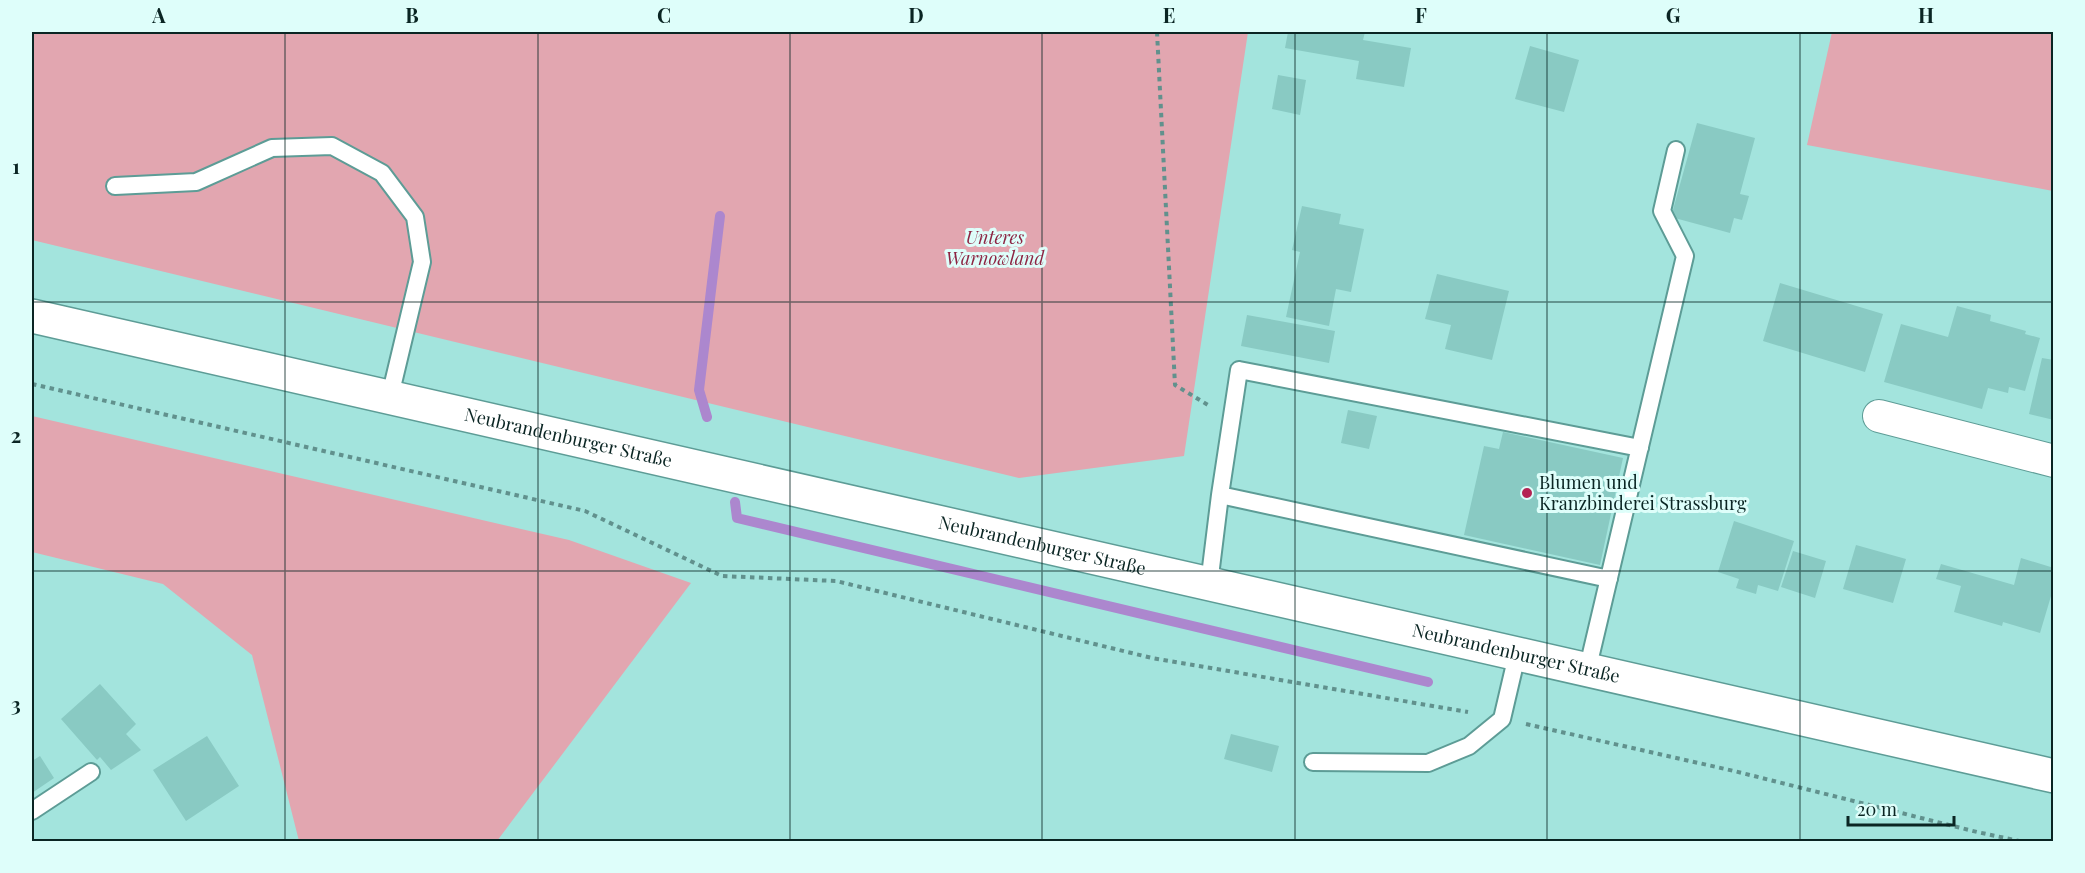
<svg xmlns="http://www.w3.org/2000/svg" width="2085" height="873" viewBox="0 0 2085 873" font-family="'Playfair Display',serif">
<rect width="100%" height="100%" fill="#a3e4dd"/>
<path fill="#e2a6b0" d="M32,32H1248L1184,456L1019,478L32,240Z
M1832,32H2053V191L1807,145Z
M32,416L569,540L691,583L497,841H299L252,655L163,584L32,552Z"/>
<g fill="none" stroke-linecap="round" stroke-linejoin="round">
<path stroke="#ac87ce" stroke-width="10" d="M707,417L699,390L720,216
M735,502L737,518L1428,682"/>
</g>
<path fill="#89cac3" d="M1288,32H1365L1363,40L1411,48L1404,87L1356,79L1359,61L1285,48Z
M1530,46L1579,60L1564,112L1515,99Z
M1278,75L1306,80L1300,115L1272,109Z
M1697,123L1755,138L1740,194L1749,196L1742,220L1734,218L1730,233L1671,217Z
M1302,206L1341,214L1339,224L1364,229L1351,292L1336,289L1329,326L1286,317L1300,252L1292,250Z
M1437,274L1509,291L1492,360L1445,349L1451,325L1425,319Z
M1780,283L1883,314L1865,372L1763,341Z
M1957,306L1991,315L1990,321L2026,331L2025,334L2040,338L2025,391L2009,387L2008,393L1988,388L1982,409L1884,382L1901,324L1948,337Z
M1247,315L1335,331L1329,363L1241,346Z
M2042,358L2054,360V420L2029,414Z
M1348,410L1377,416L1369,449L1341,443Z
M1503,432L1623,458L1600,565L1464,535L1484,446L1499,449Z
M1734,521L1794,541L1778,591L1758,585L1756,594L1736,588L1739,579L1718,572Z
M1856,545L1906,559L1893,603L1843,589Z
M1793,551L1826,561L1815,598L1781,587Z
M2021,558L2054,568V586L2040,633L2003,622L2002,626L1954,612L1961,586L1936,579L1941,564L2014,585Z
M100,684L136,724L126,734L141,750L111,770L100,757L97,760L61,719Z
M1231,734L1279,746L1272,772L1224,759Z
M207,736L239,786L186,821L153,770Z
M40,756L54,778L32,793V761Z"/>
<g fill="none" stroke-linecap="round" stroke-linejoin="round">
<g stroke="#5d9c96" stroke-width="20">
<path id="lane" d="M115,186L196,182L272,148L332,146L382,173L415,217L422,262L390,396
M1220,495L1239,370L1640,448
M1209,584L1220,495L1609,579
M1587,671L1685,256L1662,211L1676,150
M1313,762L1428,763L1469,746L1502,719L1517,655
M32,811L91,772"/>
</g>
<g stroke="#5d9c96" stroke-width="34">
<path id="street" d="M1879,416L2054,461"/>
</g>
<g stroke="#5d9c96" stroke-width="36">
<g id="secondary">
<path id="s1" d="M32,316L2054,776"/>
</g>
</g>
<path stroke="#61918d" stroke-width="4" stroke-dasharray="4.5 4.5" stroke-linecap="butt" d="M1157,32L1175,385L1208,405
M32,384L585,511L722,576L836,581L1152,658L1468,712
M1526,724L1734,771L1977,832L2024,842"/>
<use href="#lane" stroke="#fff" stroke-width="16"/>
<use href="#street" stroke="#fff" stroke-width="32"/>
<use href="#secondary" stroke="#fff" stroke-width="33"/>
</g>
<path fill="none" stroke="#0a2523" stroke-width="1.5" stroke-opacity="0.55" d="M285,32V842M538,32V842M790,32V842M1042,32V842M1295,32V842M1547,32V842M1800,32V842M32,302H2054M32,571H2054"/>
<circle fill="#b42453" stroke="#defefa" stroke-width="2" cx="1527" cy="493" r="6"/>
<g text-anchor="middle" stroke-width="6" stroke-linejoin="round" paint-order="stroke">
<g font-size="18" font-style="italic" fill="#8d2543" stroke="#defefa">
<text x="995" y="244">Unteres<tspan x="995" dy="21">Warnowland</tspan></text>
</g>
<g font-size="18" fill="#0a2523" stroke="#defefa">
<text dy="6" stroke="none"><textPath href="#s1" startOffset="550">Neubrandenburger Straße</textPath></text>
<text dy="6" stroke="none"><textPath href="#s1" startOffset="1036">Neubrandenburger Straße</textPath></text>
<text dy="6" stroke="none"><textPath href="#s1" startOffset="1522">Neubrandenburger Straße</textPath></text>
</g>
<g font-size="18" fill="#0a2523" stroke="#defefa" text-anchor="start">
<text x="1539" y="489">Blumen und<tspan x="1539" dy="21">Kranzbinderei Strassburg</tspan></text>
</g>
</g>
<rect width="2085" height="873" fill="none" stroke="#defefa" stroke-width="66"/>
<path d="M1848 816v9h106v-9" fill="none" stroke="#0a2523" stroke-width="3"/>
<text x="1857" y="816" font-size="18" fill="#0a2523" stroke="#defefa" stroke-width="4.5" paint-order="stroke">20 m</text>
<rect x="33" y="33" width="2019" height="807" fill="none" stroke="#0a2523" stroke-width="2"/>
<g font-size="20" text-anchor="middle" font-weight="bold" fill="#0a2523">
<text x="159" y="23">A</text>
<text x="412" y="23">B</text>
<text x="664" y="23">C</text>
<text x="916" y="23">D</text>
<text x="1169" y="23">E</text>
<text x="1421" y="23">F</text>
<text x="1673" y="23">G</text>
<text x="1926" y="23">H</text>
<text x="16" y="174">1</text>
<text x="16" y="443">2</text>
<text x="16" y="712">3</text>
</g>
</svg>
